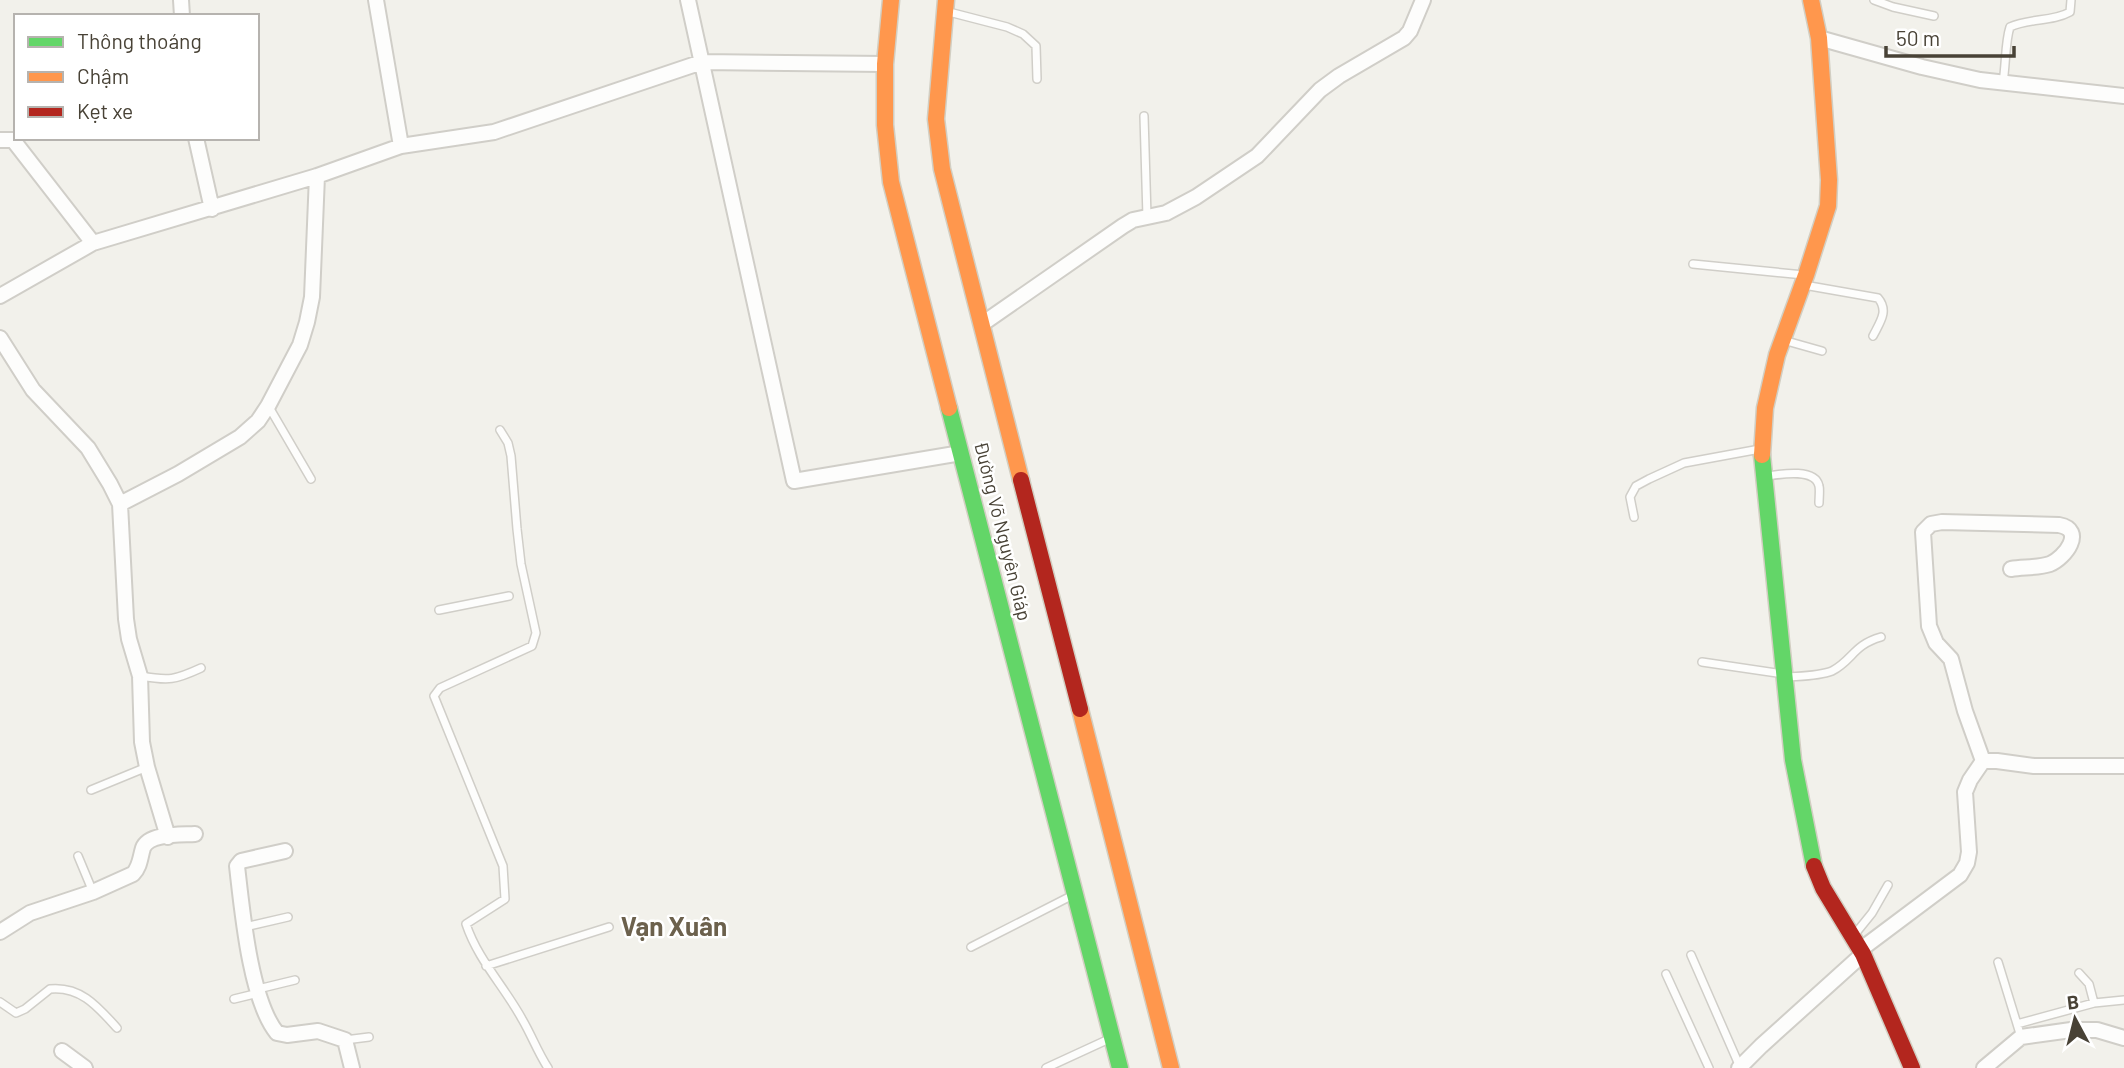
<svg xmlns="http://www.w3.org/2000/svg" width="2124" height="1068" viewBox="0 0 2124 1068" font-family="Barlow,sans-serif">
<rect width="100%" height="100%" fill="#f2f1eb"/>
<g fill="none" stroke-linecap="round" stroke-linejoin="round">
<g stroke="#d0cec8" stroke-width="10">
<path id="lane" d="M1874,0L1893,7L1934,16
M949,12L1007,27L1023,34L1036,46L1037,79
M2003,82C2006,65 2005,42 2010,27C2029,18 2052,22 2070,12L2071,0
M1144,116L1147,217
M1693,264L1804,275
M1804,285L1878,298C1889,311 1880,322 1873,336
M1783,340L1822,351
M269,407L311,479
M500,430L508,443L511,456L517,529L521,564L536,633L532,646L440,688L434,696L503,866L505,899L466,924C478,960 504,986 522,1019C532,1036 537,1051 548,1068
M1768,476C1781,474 1815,468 1819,486C1820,490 1819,498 1819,503
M1634,517L1630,497L1636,486L1649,479L1684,463L1760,449
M439,610L509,596
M1702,662L1783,674
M141,676C169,681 175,680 201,668
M1788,677C1802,676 1819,676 1832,671C1853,660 1853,645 1881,637
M91,790L147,767
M78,856L93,892
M245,927L288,917
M1855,934L1872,913L1888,885
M971,947L1073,895
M1691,955L1740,1067
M1998,962L2021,1037
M486,966L609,927
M2079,973L2089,984L2094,1003
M1666,974L1709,1068
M258,989L295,980
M234,999L259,993
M0,1002L16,1013L25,1009L50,989C81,986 98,1007 117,1028
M2017,1024L2094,1003L2124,1000
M345,1040L369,1037
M1046,1068L1109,1039"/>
</g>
<g stroke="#d0cec8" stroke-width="18">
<path id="street" d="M181,0L182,16
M376,0L401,146
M688,0L794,481L961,453
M1819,38L1922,67L1980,80L2124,96
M196,138L212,209
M0,140H13L93,243
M0,296L93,243L317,176L401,146L494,132L702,62L885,64
M982,324L1123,226L1133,220L1166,213L1196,197L1257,156L1320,90L1339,76L1404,38L1410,31L1423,0
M0,338L33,390L88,448L110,484L120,504L126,619L129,639L140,676L142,742L147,767L168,837
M120,504L178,474L240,437L258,421L268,406L300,345L307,322L312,297L317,176
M1983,761L1965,711L1951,659L1936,643L1929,626L1923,532L1931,524L1942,522L2059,525C2086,530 2065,558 2050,564C2038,568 2023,567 2011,569
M285,851L241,861L237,866C242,909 250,1000 277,1033L287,1035L318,1031L345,1040L352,1068
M0,932L30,913L93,892L133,874C140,867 140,858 143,848C149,833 181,835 195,834
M1860,950L1960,875L1967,863L1969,852L1965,792L1970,780L1983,761H1997L2034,766H2124
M62,1051L85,1068
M1739,1068L1761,1046L1863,954
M1984,1068L2021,1037L2071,1030H2097L2124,1038"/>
</g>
<g stroke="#d2cec2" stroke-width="19">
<path id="fast" d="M949,408L1120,1068
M1762,455L1793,760L1814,866"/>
</g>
<g stroke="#d2cec2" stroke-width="19">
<path id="slow" d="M891,0L885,64V125L891,182L949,408
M946,0L936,119L942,169L1021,480
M1762,455L1765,408L1777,355L1806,275L1828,206L1829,180L1819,38L1811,0
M1080,709L1171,1068"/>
</g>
<g stroke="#d2cec2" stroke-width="19">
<path id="jam" d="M1021,480L1080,709
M1814,866L1823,888L1863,954L1912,1068"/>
</g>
<use href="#lane" stroke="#fdfdfc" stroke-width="7"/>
<use href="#street" stroke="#fdfdfc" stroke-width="14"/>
<use href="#fast" stroke="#63d668" stroke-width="16"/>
<use href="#slow" stroke="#ff974d" stroke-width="16"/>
<use href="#jam" stroke="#b3261e" stroke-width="16"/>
</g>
<g text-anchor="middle" stroke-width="5" stroke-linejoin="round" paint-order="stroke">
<g font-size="19" fill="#484236" stroke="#fff">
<text transform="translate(1003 531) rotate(76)" y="7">Đường Võ Nguyên Giáp</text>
</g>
<g font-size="26" font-weight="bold" fill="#6c614d" stroke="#fff">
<text x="674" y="936">Vạn Xuân</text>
</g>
</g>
<rect x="14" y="14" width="245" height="126" fill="#ffffff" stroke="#b6b3af" stroke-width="2"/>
<rect x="28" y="37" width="35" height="10" fill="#63d668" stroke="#b6b3af" stroke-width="2"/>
<text x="77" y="49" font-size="21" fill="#484236">Thông thoáng</text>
<rect x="28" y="72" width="35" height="10" fill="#ff974d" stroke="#b6b3af" stroke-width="2"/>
<text x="77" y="84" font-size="21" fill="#484236">Chậm</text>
<rect x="28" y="107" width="35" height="10" fill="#b3261e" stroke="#b6b3af" stroke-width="2"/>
<text x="77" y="119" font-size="21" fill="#484236">Kẹt xe</text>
<g transform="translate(2075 1019) rotate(353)" stroke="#ffffff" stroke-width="5" paint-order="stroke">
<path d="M0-5L12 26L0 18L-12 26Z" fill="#484236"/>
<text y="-10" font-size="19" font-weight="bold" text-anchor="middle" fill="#484236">B</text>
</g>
<path d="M1886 46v10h128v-10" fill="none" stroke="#484236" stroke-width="3.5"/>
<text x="1896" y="46" font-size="21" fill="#484236" stroke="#ffffff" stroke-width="5" paint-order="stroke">50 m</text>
</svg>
